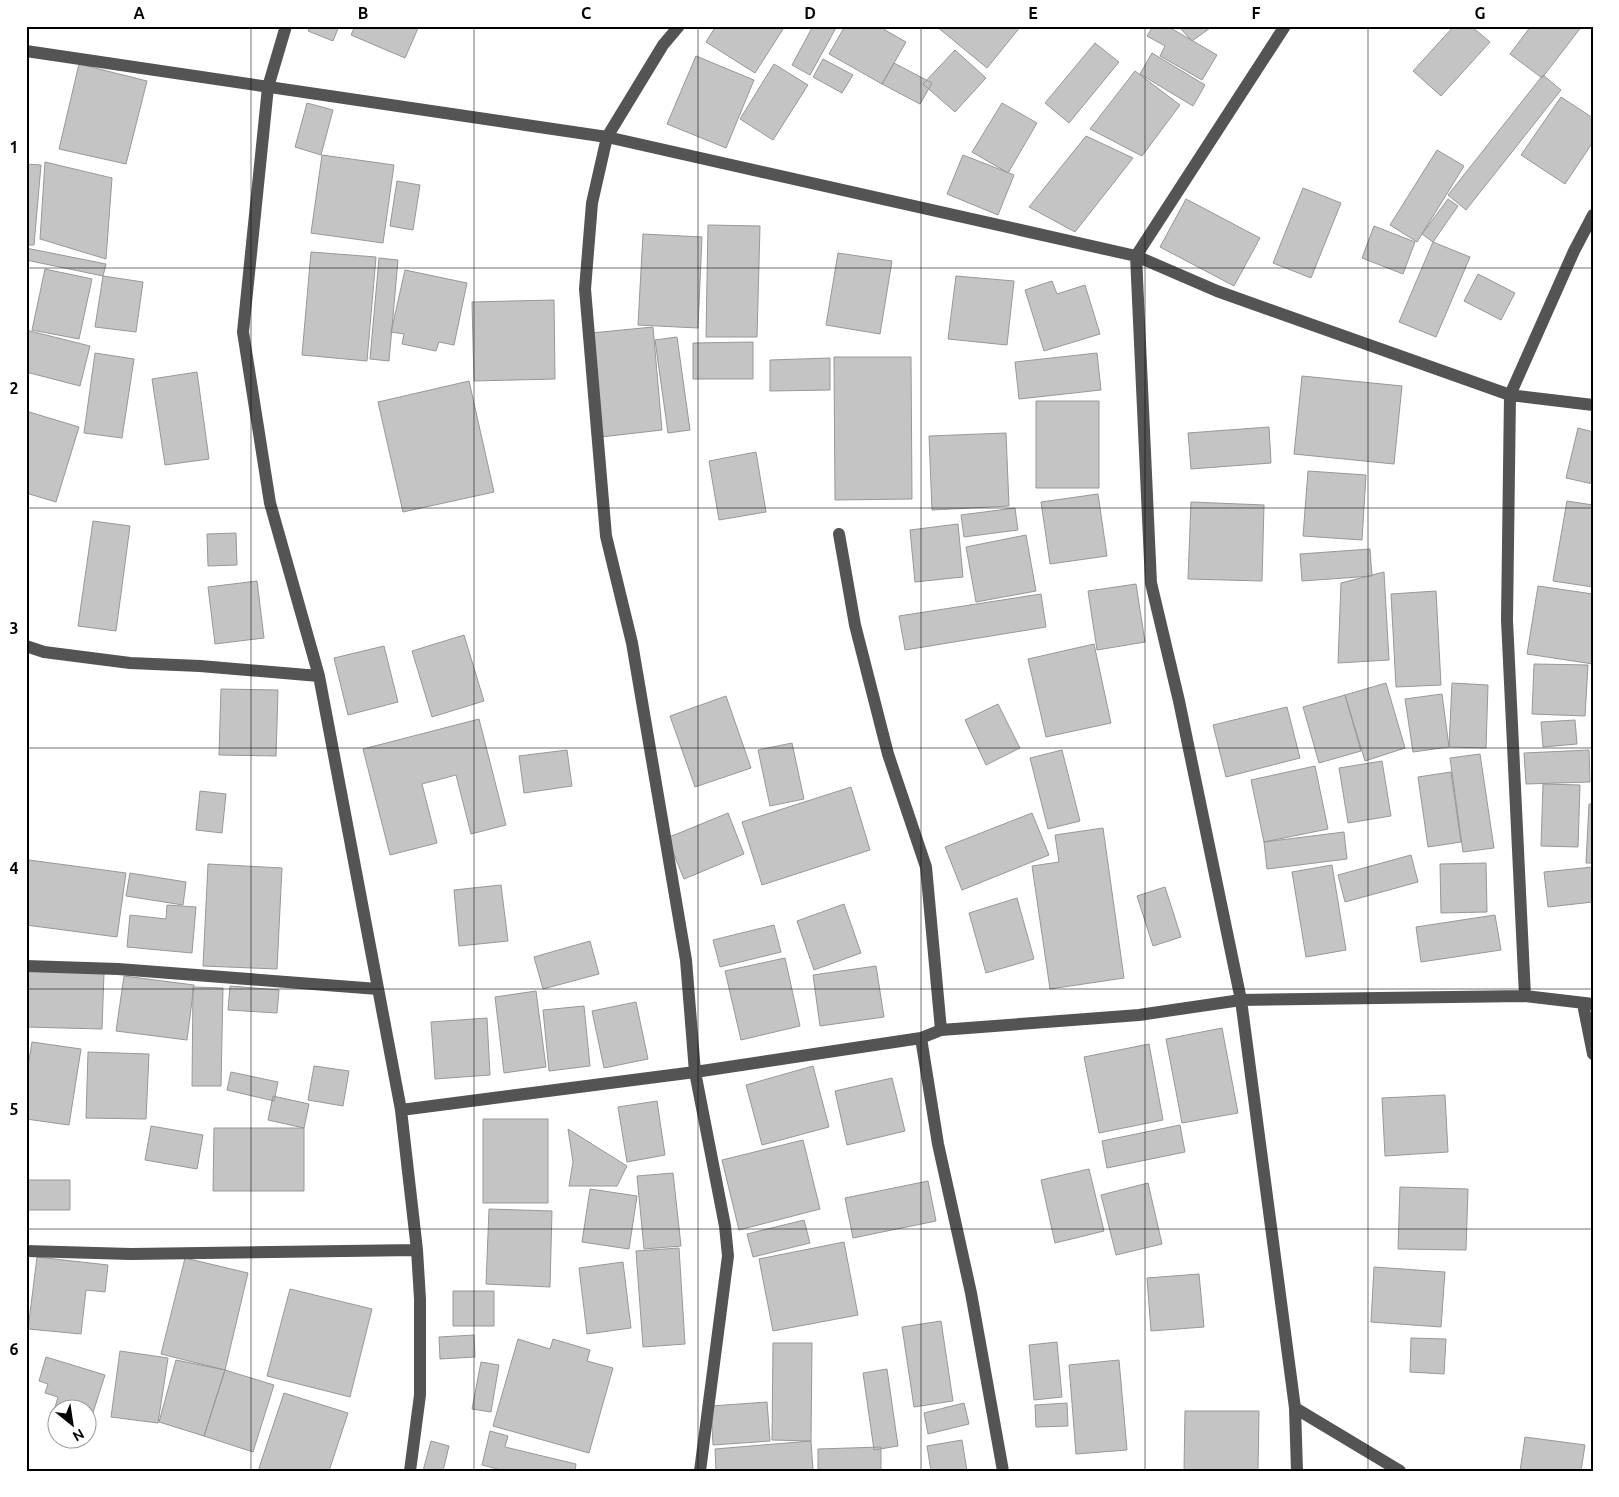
<svg xmlns="http://www.w3.org/2000/svg" width="1619" height="1497" viewBox="0 0 1619 1497" font-family="Ubuntu,sans-serif">
<rect width="100%" height="100%" fill="#fff"/>
<path fill="#c4c4c4" stroke="#989898" d="M310,26H339L333,41L308,31Z
M355,26H419L405,58L351,35Z
M716,26H785L755,73L706,42Z
M813,26H837L810,75L792,65Z
M845,26H878L906,42L882,84L829,54Z
M936,26H1021L987,68Z
M1153,26H1167L1217,55L1202,80L1160,56L1165,46L1147,36Z
M1178,26H1213L1192,41Z
M1454,26H1471L1490,42L1441,96L1413,71Z
M1531,26H1582L1542,78L1510,54Z
M1095,43L1119,62L1069,123L1045,103Z
M955,50L986,78L955,112L923,84Z
M1152,53L1205,85L1193,106L1140,74Z
M696,56L754,80L726,148L667,124Z
M823,59L853,75L842,93L813,77Z
M894,63L932,83L920,104L882,84Z
M79,64L147,81L126,164L59,149Z
M774,64L808,85L773,140L740,119Z
M1135,71L1180,105L1142,156L1090,129Z
M1543,75L1561,90L1466,210L1448,195Z
M1561,97L1593,118V142L1565,184L1521,155Z
M307,103L333,110L321,155L295,147Z
M1002,103L1037,123L1008,173L972,152Z
M1086,136L1133,158L1075,232L1029,207Z
M1437,150L1464,166L1417,242L1390,225Z
M322,155L394,165L383,243L311,233Z
M963,155L1014,175L998,215L947,194Z
M45,162L112,178L106,259L40,239Z
M26,164L41,165L34,245H26Z
M397,181L420,185L413,230L390,226Z
M1303,188L1341,203L1311,278L1273,263Z
M1186,199L1260,238L1234,286L1160,247Z
M1448,199L1458,206L1433,242L1422,234Z
M708,225L760,226L757,337H706Z
M1374,226L1415,242L1403,274L1362,258Z
M643,234L702,237L698,328L638,325Z
M1433,242L1470,257L1436,337L1399,322Z
M26,248L106,264L103,276L26,260Z
M311,252L376,257L367,361L302,355Z
M838,253L892,261L880,334L826,325Z
M379,258L398,260L389,361L370,359Z
M45,269L92,279L79,339L32,330Z
M405,270L467,283L454,345L439,342L436,351L402,344L404,334L391,332Z
M1478,274L1515,293L1501,320L1464,301Z
M103,276L143,282L136,332L95,327Z
M956,276L1014,281L1007,345L948,339Z
M1052,281L1057,294L1085,285L1100,334L1044,351L1025,290Z
M554,300L555,379L474,381L472,302Z
M653,327L662,430L601,437L591,333Z
M26,330L90,346L80,386L26,372Z
M677,337L690,430L668,433L655,340Z
M753,342V379H693V343Z
M95,353L134,359L122,438L84,433Z
M1097,353L1101,390L1019,399L1015,362Z
M834,357H911L912,499L835,500Z
M830,358V390L770,391V360Z
M197,372L209,459L165,465L152,379Z
M1302,376L1402,386L1394,464L1294,454Z
M469,381L494,492L403,512L378,402Z
M1036,401H1099V488H1036Z
M26,411L79,427L56,502L26,493Z
M1269,427L1271,463L1191,469L1188,433Z
M1578,428L1593,432V484L1566,478Z
M1006,433L1009,506L932,510L929,436Z
M756,452L766,512L719,520L709,461Z
M1308,471L1366,475L1362,540L1303,536Z
M1098,494L1107,556L1050,564L1041,502Z
M1567,501L1593,505V587L1553,581Z
M1191,502L1264,505L1262,581L1188,579Z
M1015,508L1018,530L964,537L961,515Z
M93,521L130,526L116,631L78,626Z
M958,524L963,577L915,582L910,530Z
M236,533L237,565L208,566L207,534Z
M1026,535L1036,591L976,602L966,547Z
M1370,549L1372,576L1302,581L1300,554Z
M1384,572L1389,660L1338,663L1341,583Z
M257,581L264,638L215,644L208,587Z
M1136,584L1145,642L1097,650L1088,591Z
M1538,586L1593,594V664L1527,654Z
M1436,591L1441,685L1396,687L1391,594Z
M1041,594L1046,627L905,650L899,616Z
M464,635L484,701L432,717L412,651Z
M1094,644L1111,723L1046,737L1028,659Z
M384,646L398,702L348,715L334,658Z
M1534,664L1588,665L1585,716L1532,714Z
M1386,683L1405,748L1365,761L1345,695Z
M1452,683L1488,685L1486,748L1449,747Z
M221,689L278,690L276,756L219,755Z
M1442,694L1449,747L1413,752L1405,699Z
M1345,695L1361,751L1319,763L1303,707Z
M726,696L751,768L695,787L670,716Z
M998,704L1020,748L986,765L965,720Z
M1287,707L1300,758L1226,777L1213,725Z
M479,719L506,825L471,834L456,775L422,784L437,843L390,855L363,749Z
M1575,720L1577,744L1543,747L1541,722Z
M792,743L804,799L770,806L758,750Z
M567,750L572,786L524,793L519,756Z
M1062,750L1080,821L1048,829L1030,758Z
M1589,750L1590,782L1526,784L1524,753Z
M1480,754L1494,848L1463,852L1450,758Z
M1382,761L1391,816L1348,823L1339,768Z
M1315,766L1328,829L1264,842L1251,780Z
M1451,772L1461,842L1428,847L1418,777Z
M1543,784L1580,785L1578,847L1541,846Z
M851,787L870,850L762,885L742,822Z
M200,791L226,794L222,833L196,830Z
M1589,804H1593V863H1586Z
M728,813L744,854L684,879L667,838Z
M1032,813L1049,855L962,890L945,847Z
M1103,828L1124,978L1050,989L1032,866L1059,862L1055,835Z
M1344,832L1347,859L1267,869L1264,842Z
M1411,855L1418,882L1345,902L1338,875Z
M29,860L126,873L117,937L26,925V877Z
M1486,863L1487,912L1441,913L1440,864Z
M208,864L282,868L277,969L203,966Z
M1332,865L1346,950L1306,957L1292,872Z
M1593,867V902L1548,907L1544,872Z
M130,873L186,882L183,905L126,896Z
M501,885L508,941L459,946L454,890Z
M1165,887L1181,937L1153,946L1137,896Z
M1017,898L1034,959L986,973L969,913Z
M844,904L861,953L814,970L797,921Z
M167,905L196,907L192,953L127,947L130,915L166,919Z
M1495,915L1501,950L1421,962L1416,927Z
M774,925L781,952L720,967L713,940Z
M590,941L599,974L543,989L534,957Z
M785,958L800,1026L741,1040L725,971Z
M876,966L884,1017L820,1026L813,975Z
M26,971L104,973L102,1029L26,1027Z
M124,976L194,985L187,1040L116,1031Z
M230,986L279,990L277,1013L228,1010Z
M193,987L223,988L221,1086H192Z
M536,991L546,1067L504,1073L495,997Z
M636,1002L648,1059L604,1068L592,1011Z
M584,1006L590,1066L549,1071L543,1010Z
M487,1018L490,1075L435,1079L431,1022Z
M1222,1028L1238,1113L1182,1123L1166,1039Z
M32,1042L81,1049L69,1125L26,1119V1078Z
M1149,1044L1163,1120L1099,1133L1084,1057Z
M88,1052L149,1054L146,1119L86,1118Z
M314,1066L349,1071L343,1106L308,1100Z
M813,1066L829,1127L762,1145L746,1085Z
M231,1072L278,1082L274,1101L227,1090Z
M892,1078L905,1131L847,1145L835,1091Z
M1445,1095L1448,1152L1385,1156L1382,1098Z
M273,1096L309,1104L304,1128L268,1120Z
M657,1101L665,1155L627,1162L618,1107Z
M483,1119H548V1203H483Z
M1180,1125L1185,1152L1107,1168L1102,1141Z
M151,1126L203,1135L197,1169L145,1160Z
M214,1128H304V1191H213Z
M568,1129L627,1166L617,1186H569L573,1162Z
M803,1140L820,1209L739,1230L722,1160Z
M1089,1169L1104,1231L1055,1243L1041,1180Z
M673,1173L681,1246L644,1249L637,1176Z
M26,1180H70V1210H26Z
M928,1181L936,1221L853,1238L845,1198Z
M1148,1183L1162,1244L1116,1255L1101,1195Z
M1400,1187L1468,1189L1466,1250L1398,1249Z
M590,1189L637,1196L629,1249L582,1242Z
M489,1209L552,1211L550,1287L486,1284Z
M804,1220L810,1243L753,1257L747,1234Z
M844,1242L858,1315L773,1331L759,1259Z
M679,1248L685,1344L643,1347L636,1251Z
M37,1257L108,1265L105,1292L86,1290L81,1334L28,1329Z
M185,1258L248,1273L225,1370L161,1354Z
M623,1262L631,1328L587,1334L579,1268Z
M1374,1267L1445,1272L1441,1327L1371,1322Z
M1199,1274L1204,1327L1151,1331L1147,1278Z
M290,1289L372,1309L350,1397L267,1376Z
M453,1291H494V1326H453Z
M941,1321L953,1401L914,1407L902,1327Z
M474,1335L475,1357L440,1359L439,1337Z
M1411,1338L1446,1339L1444,1374L1410,1372Z
M518,1339L550,1349L553,1339L590,1350L587,1361L613,1368L589,1453L493,1426Z
M1057,1342L1062,1397L1034,1400L1029,1345Z
M773,1343H812L811,1441L772,1440Z
M120,1351L168,1358L158,1423L111,1417Z
M46,1357L105,1375L90,1422L88,1421V1410H58V1412L54,1411L58,1397L45,1393L48,1384L39,1381Z
M176,1360L225,1370L204,1436L159,1422Z
M1119,1360L1127,1450L1076,1454L1069,1365Z
M481,1362L499,1365L491,1412L472,1409Z
M887,1369L898,1446L874,1450L863,1373Z
M225,1370L274,1385L253,1452L204,1436Z
M284,1393L348,1413L329,1471H258Z
M767,1402L770,1441L713,1445L711,1406Z
M964,1403L969,1424L928,1434L924,1413Z
M1067,1403L1068,1426L1036,1427L1035,1405Z
M1185,1411H1259L1258,1471H1184Z
M490,1431L508,1436L505,1447L576,1464L575,1471H505L482,1465Z
M1525,1437L1585,1445L1581,1471H1520Z
M962,1440L967,1471H931L927,1446Z
M431,1441L449,1446L443,1471H423Z
M811,1441L813,1471H716L715,1449Z
M881,1447V1471H818V1449Z"/>
<g fill="none" stroke-linecap="round" stroke-linejoin="round">
<path stroke="#545454" stroke-width="12" d="M286,26L268,87L243,332L270,503L319,676L401,1110L417,1250L420,1299V1395L410,1471
M679,26L663,45L607,137L592,203L585,289L606,536L632,643L686,960L695,1072L725,1226L728,1256L700,1471
M1285,26L1136,256L1151,583L1179,701L1241,1000L1295,1408L1297,1471
M26,51L607,137L1136,256L1217,291L1510,395L1593,405
M839,534L855,625L888,754L926,867L941,1030
M26,646L44,652L130,663L200,666L319,676
M26,966L118,969L378,989
M1525,996L1507,620L1510,395L1574,251L1593,215
M1583,1004L1593,1054
M921,1038L938,1144L971,1293L1003,1471
M401,1110L695,1072L921,1038L941,1030L1139,1015L1241,1000L1525,996L1593,1004
M26,1251L131,1254L417,1250
M1295,1408L1400,1471"/>
</g>
<path fill="none" stroke="#000" stroke-width="1" stroke-opacity="0.55" d="M251,26V1471M474,26V1471M698,26V1471M921,26V1471M1145,26V1471M1368,26V1471M26,268H1593M26,508H1593M26,748H1593M26,989H1593M26,1229H1593"/>
<rect width="1619" height="1497" fill="none" stroke="#ffffff" stroke-width="55"/>
<g transform="translate(72 1424) rotate(150)"><circle r="24" fill="#ffffff" stroke="#999999"/>
<path d="M0-4L9 19L0 12L-9 19Z" fill="#000000"/>
<text y="-8" font-size="14" font-weight="bold" text-anchor="middle" fill="#000000">N</text>
</g>
<rect x="28" y="28" width="1564" height="1442" fill="none" stroke="#000" stroke-width="2"/>
<g font-size="16" text-anchor="middle" font-weight="bold" fill="#000">
<text x="139" y="19">A</text>
<text x="363" y="19">B</text>
<text x="586" y="19">C</text>
<text x="810" y="19">D</text>
<text x="1033" y="19">E</text>
<text x="1256" y="19">F</text>
<text x="1480" y="19">G</text>
<text x="14" y="153">1</text>
<text x="14" y="394">2</text>
<text x="14" y="634">3</text>
<text x="14" y="874">4</text>
<text x="14" y="1115">5</text>
<text x="14" y="1355">6</text>
</g>
</svg>
